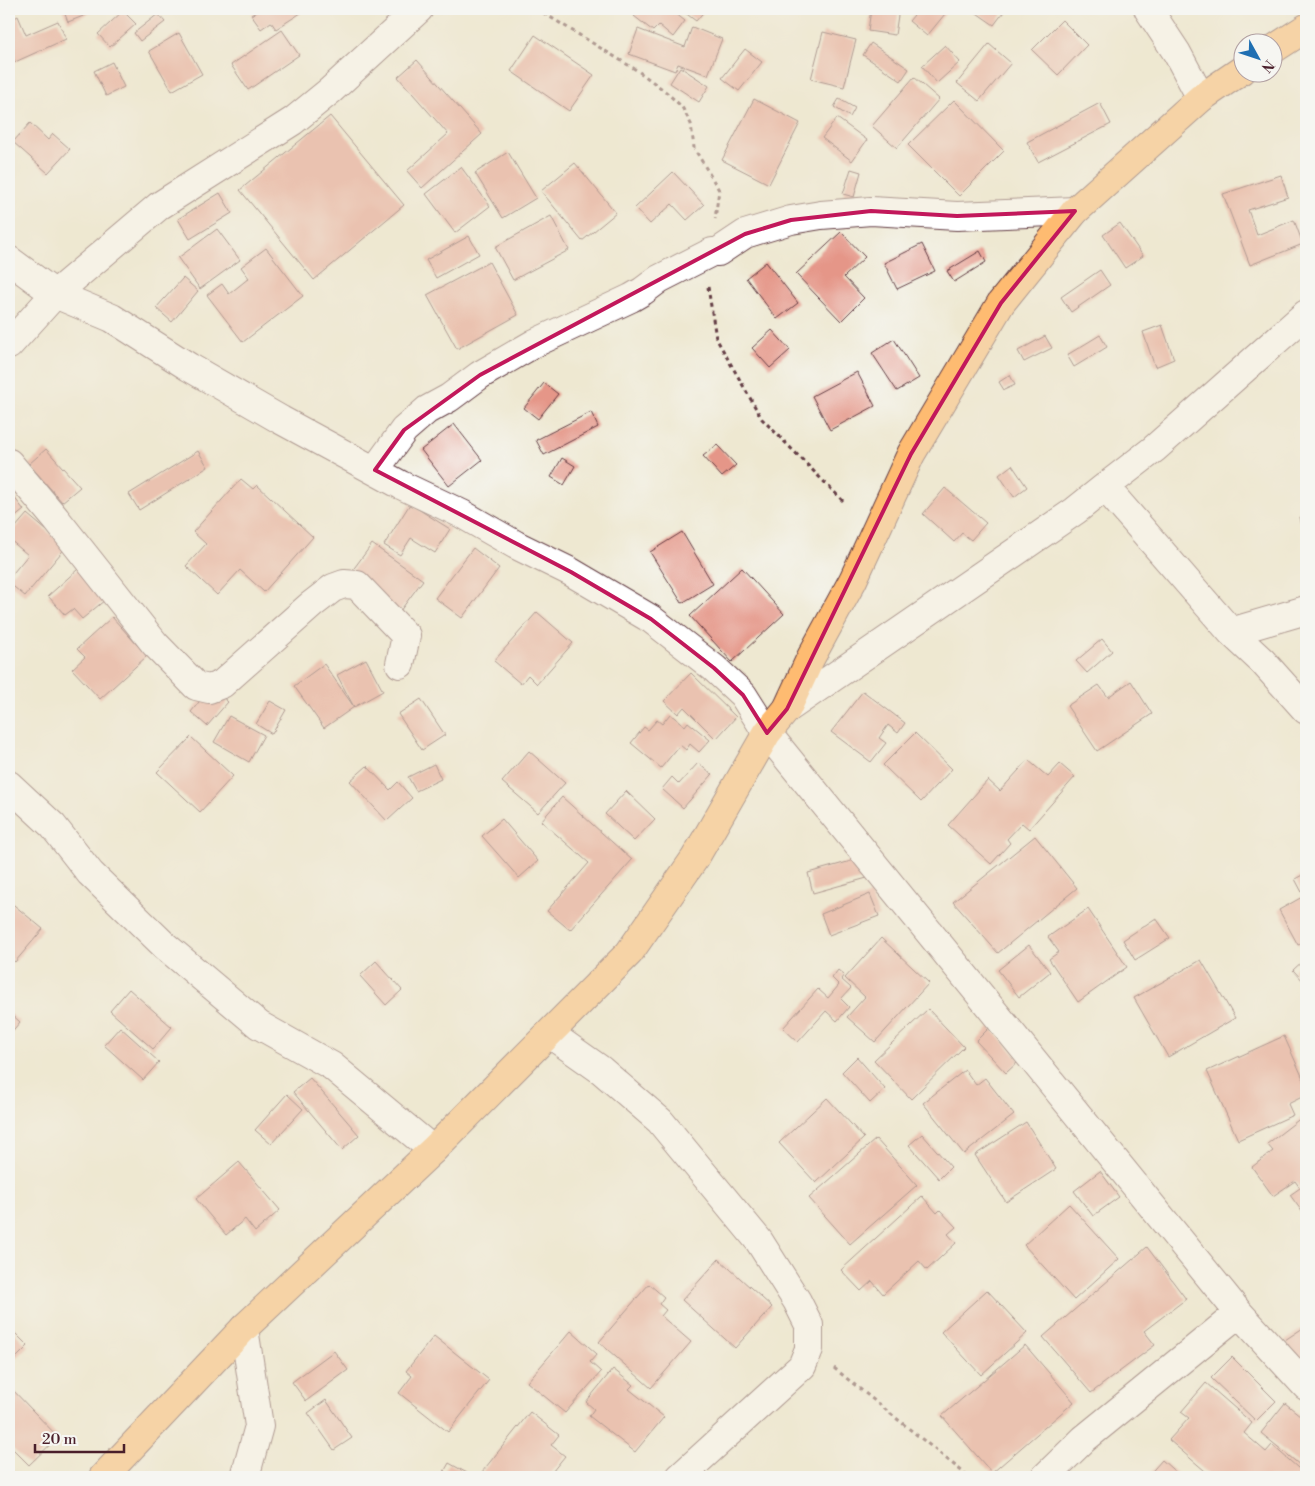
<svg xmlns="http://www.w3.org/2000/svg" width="1315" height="1486" viewBox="0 0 1315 1486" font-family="'Libre Bodoni',serif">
<rect width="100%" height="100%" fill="#f6f6f2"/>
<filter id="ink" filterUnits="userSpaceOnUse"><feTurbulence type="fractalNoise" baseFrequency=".02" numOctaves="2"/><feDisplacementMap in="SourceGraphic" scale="10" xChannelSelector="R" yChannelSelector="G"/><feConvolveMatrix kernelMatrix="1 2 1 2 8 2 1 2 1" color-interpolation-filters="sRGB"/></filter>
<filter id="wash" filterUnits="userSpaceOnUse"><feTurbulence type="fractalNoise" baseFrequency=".0096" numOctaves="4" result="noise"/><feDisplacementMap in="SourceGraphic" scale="20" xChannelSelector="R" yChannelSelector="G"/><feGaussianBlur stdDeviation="1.12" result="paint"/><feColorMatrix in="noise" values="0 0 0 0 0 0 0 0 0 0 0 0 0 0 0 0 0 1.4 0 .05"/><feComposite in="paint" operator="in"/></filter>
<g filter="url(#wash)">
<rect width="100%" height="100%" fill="#eee8d1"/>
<g id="blocks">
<path fill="#e59688" d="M63,9H101L68,22Z
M261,9H307L276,29L271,22L261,29L251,15Z
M640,9H670L685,21L673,37L659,25L653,31L634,16Z
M680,9H706L696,21Z
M871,9H899L895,35L868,31Z
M919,9H949L927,36L909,21Z
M971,9H1006L994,25Z
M123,11L136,24L110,47L98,34Z
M158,14L165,22L140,41L134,33Z
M18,16L26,35L58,21L66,39L15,62L9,48V21Z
M1062,20L1087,45L1058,75L1032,50Z
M692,27L722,39L708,75L678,64L675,71L629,54L638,29L685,47Z
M282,30L299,55L248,90L231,65Z
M823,32L856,40L844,87L811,79Z
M179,33L202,74L172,91L149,51Z
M535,35L594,75L569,111L511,71Z
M871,43L909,69L901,81L863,55Z
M989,44L1011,63L979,101L957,83Z
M945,45L960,62L937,83L922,66Z
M745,49L762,62L739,91L722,78Z
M417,60L482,134L422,188L407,171L448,134L398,77Z
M112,62L124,87L106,96L94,71Z
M680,67L709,86L699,102L670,83Z
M914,77L939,99L897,148L872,126Z
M754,99L800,123L769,184L722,160Z
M839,99L855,108L850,117L834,107Z
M954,100L1004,151L959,196L908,145Z
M1100,103L1111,124L1038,162L1027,142Z
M330,116L404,205L314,280L240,190Z
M837,118L867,140L852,161L822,138Z
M30,123L48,140L53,134L70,149L48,173L13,142Z
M508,152L536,198L503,218L475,173Z
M575,163L616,213L582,241L541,191Z
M461,167L490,206L455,233L426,194Z
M851,169L861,172L854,197L843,194Z
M673,172L704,205L687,220L672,204L650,224L635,208Z
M1281,175L1288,197L1248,210L1257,235L1294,220L1303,244L1250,265L1223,194Z
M220,193L232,213L190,239L178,219Z
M551,216L569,250L513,280L495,247Z
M1120,223L1143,256L1125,268L1103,235Z
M217,229L240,260L200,289L178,258Z
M841,232L865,257L844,277L864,298L841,321L796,274Z
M469,236L479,254L436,278L426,260Z
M922,244L935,271L897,289L884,263Z
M266,248L303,296L243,342L207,295L222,284L229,294L249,278L241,267Z
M980,251L986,262L954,282L947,271Z
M489,262L518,315L457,349L427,295Z
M766,262L798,303L777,319L746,278Z
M1100,270L1110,285L1071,312L1061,297Z
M183,278L198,291L172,322L156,308Z
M1162,325L1174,359L1155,367L1143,332Z
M772,330L790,350L770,368L752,348Z
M1100,335L1107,347L1074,367L1067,355Z
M1045,336L1052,348L1024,362L1018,351Z
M894,339L919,378L897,391L872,353Z
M857,372L875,406L830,430L812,396Z
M1010,375L1015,385L1004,390L999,382Z
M544,383L558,394L538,419L524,408Z
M591,412L598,427L544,455L536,440Z
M454,424L482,460L449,486L421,450Z
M717,445L736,465L722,477L703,456Z
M46,449L80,487L62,502L29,464Z
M198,451L208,467L139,510L129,494Z
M562,458L575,466L564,485L551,477Z
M1012,465L1027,487L1014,497L999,475Z
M241,479L253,489L257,485L313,537L264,592L240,570L217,595L186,566L206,544L193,532Z
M9,481L15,487L10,492L24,510L9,522Z
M945,488L986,523L971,540L962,533L954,542L923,514Z
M410,504L450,529L435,553L411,538L400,555L384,545Z
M27,514L66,547L25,596L9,583V578L28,555L9,539V535Z
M1306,516V542H1305L1300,517Z
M682,532L713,584L682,603L650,552Z
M372,544L423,580L397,615L346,579Z
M473,548L499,568L462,618L435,598Z
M742,568L784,614L732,662L690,616Z
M78,569L105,600L82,619L73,609L65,615L48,596Z
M537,612L573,643L537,684L528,675L521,684L494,661Z
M112,617L147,656L100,699L72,669L85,657L77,649Z
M1102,639L1112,651L1087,673L1076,661Z
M366,659L383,691L354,707L324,728L294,686L324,664L354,707L337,675Z
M691,673L736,717L716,739L684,707L678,714L664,701Z
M1131,681L1152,714L1097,751L1067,706L1099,685L1108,697Z
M211,687L228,702L207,726L191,712Z
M863,691L905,723L898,733L888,725L879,738L886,743L871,762L831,732Z
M421,699L445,735L422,750L398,714Z
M270,701L286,710L272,734L256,724Z
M670,714L685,726L688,722L710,740L699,752L690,744L686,750L680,745L661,768L631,743L644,727L648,730L657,720L662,724Z
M229,716L264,735L249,762L214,742Z
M915,733L952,769L921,802L883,765Z
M191,737L233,776L200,812L157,772Z
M529,751L565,783L538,813L502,782Z
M1028,760L1048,777L1060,764L1075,777L1029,829L1022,823L1007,839L1010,843L991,864L948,825L988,780L1000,791Z
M698,763L712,775L683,808L662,789L672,777L679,784Z
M434,764L441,779L416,791L408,777Z
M367,766L390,790L398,782L412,798L387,821L350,781Z
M626,791L655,819L634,841L605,814Z
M562,797L632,860L570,930L547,911L589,863L541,821Z
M502,819L538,861L519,878L482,836Z
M1035,836L1077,888L998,953L953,902Z
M862,858L867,878L813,893L808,873Z
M1306,873V941L1298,945L1279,910L1304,896L1295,879Z
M870,894L879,916L829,935L821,914Z
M9,901L43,929L15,962L9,957Z
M1088,909L1127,967L1078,1002L1049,959L1059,952L1048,937Z
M1156,918L1170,938L1135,960L1123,940Z
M881,938L929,983L875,1042L847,1017L865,997L845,978Z
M1029,945L1050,972L1019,997L998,970Z
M1306,958V984L1293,970Z
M1201,960L1235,1018L1168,1057L1134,998Z
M376,961L402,990L386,1005L360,976Z
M838,970L844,975L841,979L851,988L841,999L849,1007L837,1021L826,1011L798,1042L783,1028L818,989L828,998L839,985L832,978Z
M129,989L172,1027L153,1049L110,1011Z
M928,1009L964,1047L911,1099L874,1060Z
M9,1012L20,1022L9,1035Z
M120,1027L159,1062L143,1080L104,1045Z
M990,1027L1020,1060L1006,1073L976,1041Z
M1284,1036L1306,1085V1095L1288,1104L1293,1115L1238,1140L1207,1071Z
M857,1057L885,1089L870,1103L842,1072Z
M965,1070L976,1085L985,1078L1014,1115L964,1154L923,1103Z
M310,1078L359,1135L342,1150L293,1092Z
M287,1094L303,1109L271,1144L255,1130Z
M827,1098L864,1138L816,1183L779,1143Z
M1306,1114V1217L1290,1195L1300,1188L1295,1181L1273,1196L1252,1167L1273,1151L1267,1144Z
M1026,1122L1056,1169L1006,1202L975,1155Z
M922,1134L951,1167L939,1179L909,1145Z
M876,1139L917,1185L850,1244L809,1198Z
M239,1162L280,1210L255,1232L245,1219L226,1235L196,1199Z
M1100,1171L1119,1197L1093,1216L1074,1191Z
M922,1196L937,1213L940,1210L956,1227L948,1234L956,1243L927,1270L919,1261L883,1294L872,1281L861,1291L841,1270Z
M1069,1204L1119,1259L1074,1300L1024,1245Z
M1147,1247L1186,1299L1144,1331L1155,1345L1091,1393L1043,1337Z
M719,1259L772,1307L735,1348L682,1300Z
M649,1284L664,1297L659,1304L666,1310L661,1316L691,1342L651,1388L599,1342Z
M987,1290L1027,1333L981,1375L941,1332Z
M1306,1326V1372L1285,1340Z
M9,1327L28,1346L9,1365Z
M571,1331L597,1354L590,1362L601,1372L565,1413L527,1382Z
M434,1336L489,1380L448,1432L399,1393L412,1376L406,1371Z
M1025,1345L1074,1402L992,1473L942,1416Z
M334,1351L348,1370L306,1401L292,1382Z
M1232,1357L1276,1401L1256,1421L1211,1378Z
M613,1369L633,1385L629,1389L664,1417L635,1452L589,1416L594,1409L586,1402Z
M1206,1383L1252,1423L1244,1433L1266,1452L1272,1445L1306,1475V1477H1212L1169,1440L1189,1418L1181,1412Z
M9,1386L58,1437L29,1465L9,1445Z
M326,1400L352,1438L334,1450L308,1413Z
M1285,1403L1306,1420V1470L1261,1433Z
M530,1412L559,1435L551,1445L565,1456L548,1477H489L482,1472Z
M1162,1460L1181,1477H1147Z
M449,1463L467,1473L465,1477H441Z"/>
</g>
</g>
<g filter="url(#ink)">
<use href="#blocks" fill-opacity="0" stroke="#633d44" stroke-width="1"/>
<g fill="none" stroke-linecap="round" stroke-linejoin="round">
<g stroke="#633d44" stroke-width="30">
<path id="minor" d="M1148,9L1177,53L1201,98
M9,260L55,294L112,318L189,367L281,420L401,485L462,514L516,545L571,572L651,619L714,668L743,695L767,733L1239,1313L1306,1386
M9,345L55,294L159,206L293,121L331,90L419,9
M9,463L56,519L155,644L196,686L209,689L222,684L311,605L333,588L344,584L357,585L406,636L400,664
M375,470L404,430L427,410L449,398L480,375L535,343L631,298L643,291L659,279L712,252H718L745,234L791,220L821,215L871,211L957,216L1075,211
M1105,487L1154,449L1306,314
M1231,632L1306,610
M787,709L1075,511L1105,487L1231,632L1263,662L1306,710
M9,785L53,826L90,873L164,945L259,1025L332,1066L433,1150
M550,1034L601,1070L660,1121L759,1241L797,1301L809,1325V1349L802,1366L680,1477
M244,1328L259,1426L245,1477
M1045,1477L1084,1439L1239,1313"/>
</g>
<g stroke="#633d44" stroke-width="30">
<path id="major" d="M1272,50L1306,28
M103,1477L244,1328L433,1150L629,953L695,858L767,733L787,709L811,657L853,580L911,454L1001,303L1075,211L1201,98L1242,70"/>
</g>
<path stroke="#633d44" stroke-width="3" stroke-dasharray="4 4" stroke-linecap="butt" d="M537,9L638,71L665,91L682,107L691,124L694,148L719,190L715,219
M708,287L716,338L762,419L845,503
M834,1368L969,1477"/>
<use href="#minor" stroke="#fff" stroke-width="28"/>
<use href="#major" stroke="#febb71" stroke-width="28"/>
</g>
</g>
<path d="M0 0H1315V1486H0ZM871,211L957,216L1075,211L1001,303L911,454L787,709L767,733L743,695L714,668L651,619L571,572L375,470L404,430L480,375L745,234L791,220Z" fill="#eee8d1" fill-opacity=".55" fill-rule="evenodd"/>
<path fill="none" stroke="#c2185b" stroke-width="4" stroke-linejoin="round" d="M871,211L957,216L1075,211L1001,303L911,454L787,709L767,733L743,695L714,668L651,619L571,572L375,470L404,430L480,375L745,234L791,220Z"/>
<rect width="1315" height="1486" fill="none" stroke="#f6f6f2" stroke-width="30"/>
<g transform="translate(1258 58) rotate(130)"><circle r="24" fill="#f6f6f2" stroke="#b1a0a2"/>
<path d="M0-4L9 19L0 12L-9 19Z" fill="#1f6fb2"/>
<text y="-8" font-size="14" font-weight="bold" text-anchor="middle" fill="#4a1f2b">N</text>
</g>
<path d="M35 1444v8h89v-8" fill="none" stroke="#4a1f2b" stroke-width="2.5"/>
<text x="42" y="1444" font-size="15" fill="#4a1f2b" stroke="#f6f6f2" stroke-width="4" paint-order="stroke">20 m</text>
</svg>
